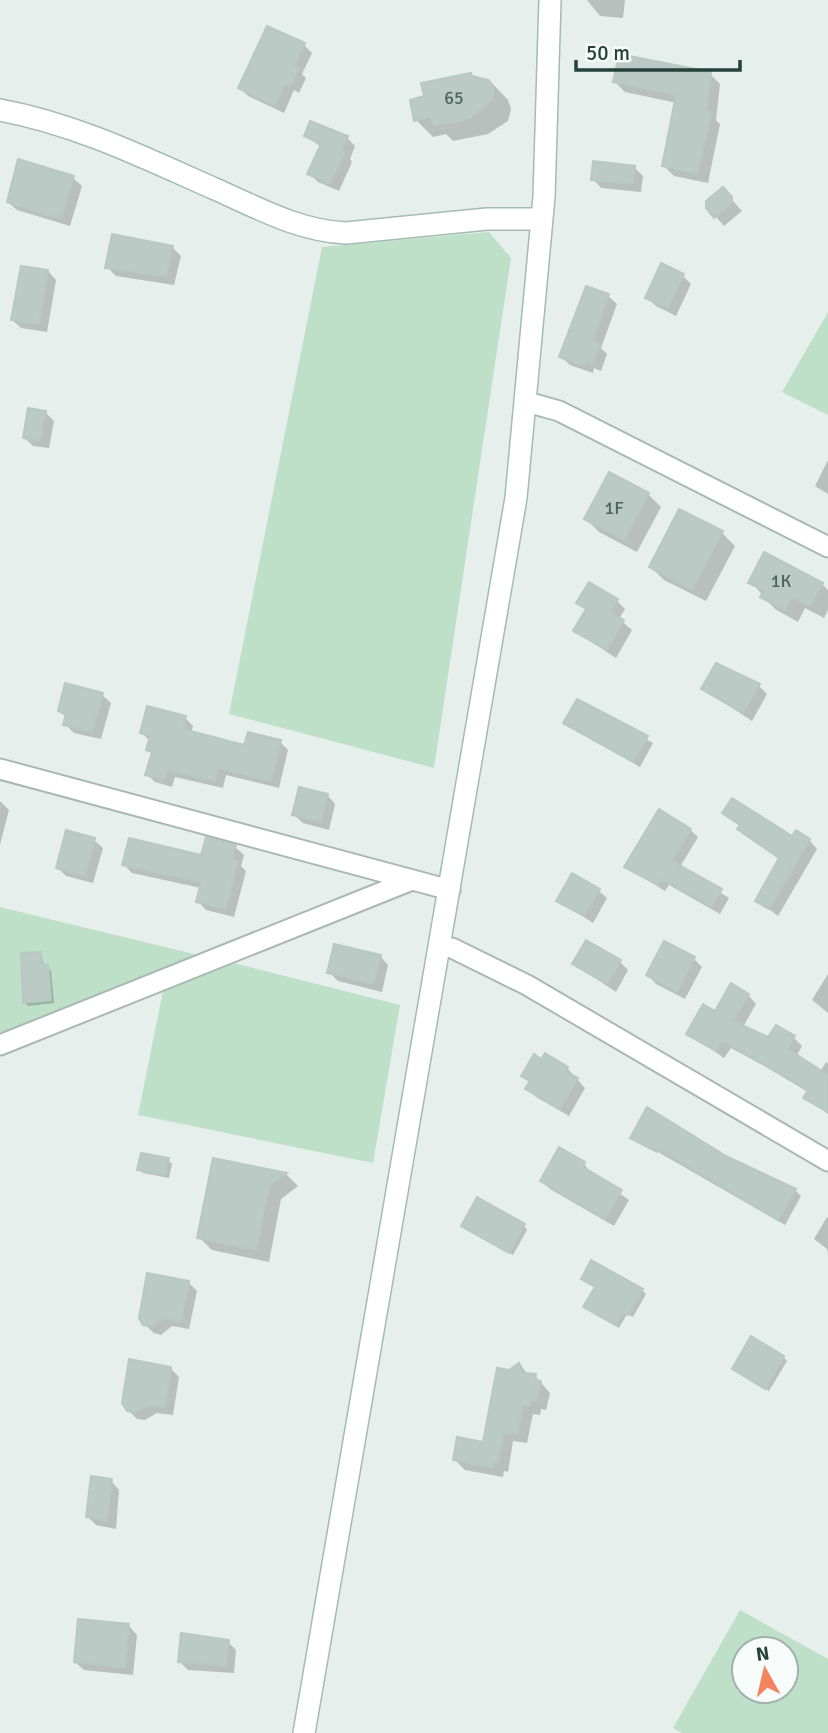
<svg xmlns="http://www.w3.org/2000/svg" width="828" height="1733" viewBox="0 0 828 1733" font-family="Signika,sans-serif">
<rect width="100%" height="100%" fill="#e6efeb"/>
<path fill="#bfe0c8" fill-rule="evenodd" d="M489,232L511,258L434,768L229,714L322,247Z
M828,312V415L782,392Z
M0,907L198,955L0,1033Z
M233,963L400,1005L373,1163L138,1115L163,991Z
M740,1610L828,1659V1733H682L673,1728ZM744,1649H786V1691H744Z"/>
<path fill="#0003" d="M587,0H625L623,18L600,16Z
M304,45L312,53L302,74L306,78L299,93L294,90L284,113L248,96L240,88Z
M471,74L475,79L491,82L508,100L511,109L508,121L488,134L453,141L446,134L433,137L416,120L427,97Z
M710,74L720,84L716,120L720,124L708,183L674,176L664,166L677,103L625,92L615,82Z
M306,136L347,138L355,146L350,159L352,162L339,191L318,182L309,173L321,147Z
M634,167L643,176L641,192L601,188L593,179Z
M73,178L82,186L70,226L17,210L8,202Z
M720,192H725L742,211L724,226L705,204Z
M172,247L181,256L174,285L116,276L107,267Z
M48,271L56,280L47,332L21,328L12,320Z
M683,276L691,284L676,316L656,306L647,297Z
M608,296L617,304L601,348L607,354L601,371L594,368L593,373L570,365L561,357Z
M45,412L54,421L49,448L33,446L25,438Z
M828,460V494L815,486Z
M648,494L661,507L637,552L599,532L586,519Z
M722,533L735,546L706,601L664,580L651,567Z
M751,582L822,584L828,590V610L824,618L805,608L798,622L775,609Z
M617,601L625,609L619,619L632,630L616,658L575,631L587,611L579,603Z
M717,665L759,686L767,694L752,721L703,689Z
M102,695L111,703L101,739L74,733L65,724L67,718L59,711Z
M577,701L653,743L640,767L566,722Z
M185,718L193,726L191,733L246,747L280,742L288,750L279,788L226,775L223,788L175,777L172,787L155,782L147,774L153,754L148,749L150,741L141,732Z
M327,795L335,804L329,830L303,823L294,815Z
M0,801L9,810L0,845Z
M725,813L793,839L809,840L817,849L778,916L757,900L780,859L748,837L739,829L741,827Z
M690,830L698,837L680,867L729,898L720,914L669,885L665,891L627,867Z
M94,840L103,848L93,883L66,876L58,868Z
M235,847L244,855L241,866L246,871L234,917L206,910L198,901L201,888L132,873L124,865L203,857Z
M598,890L607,898L593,923L558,900Z
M40,953L45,967L51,970L54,1003L28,1006L24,1002Z
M380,956L388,965L382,992L338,981L329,972Z
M694,959L702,967L685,999L656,984L648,975Z
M620,962L628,970L616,992L574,964Z
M828,974V1013L812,1000Z
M748,995L756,1004L743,1027L769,1039L794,1038L802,1046L796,1057L820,1072L826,1062L828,1064V1114L805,1098L808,1092L766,1067L731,1048L724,1058L689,1034L716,1013Z
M542,1061L567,1068L585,1088L569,1116L536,1097L527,1088L530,1083L524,1076Z
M632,1137L725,1157L795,1190L801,1196L785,1225Z
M168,1160L172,1164L169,1178L143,1173L139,1169Z
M215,1160L286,1174L298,1186L281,1199L269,1262L212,1250L199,1237Z
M584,1164L592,1174L629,1200L614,1226L550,1189L542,1181Z
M827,1217L828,1218V1254L827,1249L814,1239Z
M524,1226L527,1230L513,1255L467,1229Z
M583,1279L642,1290L646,1294L633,1317L627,1314L619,1328L585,1307L596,1288Z
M188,1282L197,1291L189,1329L172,1326L161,1335L154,1333L144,1324Z
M783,1357L787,1361L769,1391L734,1369Z
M519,1365L529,1375L535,1376L550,1393L546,1410L541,1409L540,1415L533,1414L527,1443L513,1441L508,1472L504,1471L503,1477L465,1470L455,1460L485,1444L510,1372Z
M170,1368L179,1377L173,1415L157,1413L145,1420L137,1419L128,1410Z
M111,1481L119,1490L116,1529L96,1525L88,1517Z
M129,1626L137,1635L133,1675L84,1670L75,1662Z
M228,1642L236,1650L234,1673L188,1670L180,1662Z"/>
<path fill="#bbcac4" stroke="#b8c9c2" stroke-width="2" d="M267,26L305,43L294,66L299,68L290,86L285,83L275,106L238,88Z
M619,54L711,72L707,111L711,112L698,174L662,166L676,95L613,82Z
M471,73L472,76L489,80L494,90L492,100L471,117L456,122L434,125L430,117L414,121L410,100L424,96L421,83Z
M310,121L348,136L342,150L345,152L330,184L307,174L321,144L304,136Z
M18,159L74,176L61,219L7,202Z
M593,161L635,166L633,184L591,180Z
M723,187L732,197V204L714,218L706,208V201Z
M112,234L173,246L166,277L105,268Z
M661,263L684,274L668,308L645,298Z
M21,266L48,270L39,324L11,320Z
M586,286L609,294L593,341L600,344L593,363L586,361L584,366L559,357Z
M28,408L46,411L40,441L23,438Z
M609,472L649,493L624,540L584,519Z
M679,509L723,531L692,590L649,567Z
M764,552L823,583L810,606L792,597L785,610L760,597L764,590L748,583Z
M589,582L618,599L610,612L624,620L607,650L573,631L586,609L576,603Z
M716,663L760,684L743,713L701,689Z
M65,683L103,693L92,732L63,725L66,714L58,711Z
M577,699L648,736L633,762L563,723Z
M147,706L186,716L183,729L244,745L248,732L281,740L271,781L218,768L215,781L167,770L164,780L145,775L152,752L146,750L150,736L140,733Z
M299,787L328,794L321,822L292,815Z
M732,798L792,836L796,830L810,839L769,909L755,901L779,858L737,829L740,825L722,813Z
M659,809L691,829L672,861L722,889L712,907L661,879L658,885L624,867Z
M66,830L95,838L85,876L56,868Z
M206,837L236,845L232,859L238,861L226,909L196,902L201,882L122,865L129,838L201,855Z
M572,873L600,889L584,916L556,901Z
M586,940L621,960L607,984L572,964Z
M664,941L695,957L677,992L646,975Z
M334,944L381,955L373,984L327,973Z
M41,952L42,965H48L51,1000L23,1003L21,953Z
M731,983L749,994L733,1021L768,1037L776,1025L795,1036L788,1049L828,1075V1112L803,1098L808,1090L722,1040L716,1051L686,1034L703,1004L715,1011Z
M545,1053L568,1067L565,1072L578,1078L560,1109L525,1089L530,1081L521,1076L534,1054L541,1059Z
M647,1107L726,1156L796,1189L778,1220L659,1149L657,1152L630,1138Z
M559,1147L585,1162L583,1167L622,1190L605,1219L540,1181Z
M141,1153L169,1158L165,1175L137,1170Z
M213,1158L287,1173L269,1186L256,1250L197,1238Z
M477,1197L525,1224L509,1253L461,1226Z
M591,1260L643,1289L628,1315L622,1312L615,1325L583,1307L595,1287L581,1279Z
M147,1273L189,1281L181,1322L163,1318L152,1327L143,1325L139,1318Z
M751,1336L784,1356L765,1389L732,1369Z
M129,1359L171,1367L165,1407L148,1405L135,1413L127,1411L122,1403Z
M519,1363L525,1373L536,1374L535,1380L541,1381L537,1401L531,1400L530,1406L523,1405L518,1434L504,1432L498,1463L494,1462L493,1468L453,1460L457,1437L483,1442L497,1368L509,1370Z
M91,1476L112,1479L107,1521L86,1517Z
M78,1619L129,1624L125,1668L74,1662Z
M181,1633L229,1640L226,1666L178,1662Z"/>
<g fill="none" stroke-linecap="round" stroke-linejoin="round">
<g stroke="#a8b8b2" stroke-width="23">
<path id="street" d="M527,402L559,411L828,547
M0,769L450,890
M440,946L452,948L527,985L828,1161
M0,1045L412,880"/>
</g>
<g stroke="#a4bbb3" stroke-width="24">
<path id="secondary" d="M0,110C76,124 145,158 215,189C258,208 299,231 346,233L487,219H542
M304,1733L516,498L544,197L550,0"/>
</g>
<use href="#street" stroke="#fff" stroke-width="19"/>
<use href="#secondary" stroke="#fff" stroke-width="21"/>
</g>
<g text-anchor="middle" stroke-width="7" stroke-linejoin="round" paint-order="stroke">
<g font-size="18" fill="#4a645c">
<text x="454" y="104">65</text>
<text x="614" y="514">1F</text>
<text x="781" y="587">1K</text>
</g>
</g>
<g transform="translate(765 1670) rotate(352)"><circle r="33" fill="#f7fbf9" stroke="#a3b1ad" stroke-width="2"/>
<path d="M0-5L12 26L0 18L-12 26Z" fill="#f4845f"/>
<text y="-10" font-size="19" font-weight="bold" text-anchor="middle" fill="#24423a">N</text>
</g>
<path d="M576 60v10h164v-10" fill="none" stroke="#24423a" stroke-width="3.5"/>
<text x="586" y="60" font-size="21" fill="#24423a" stroke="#f7fbf9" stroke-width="5" paint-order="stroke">50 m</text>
</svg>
